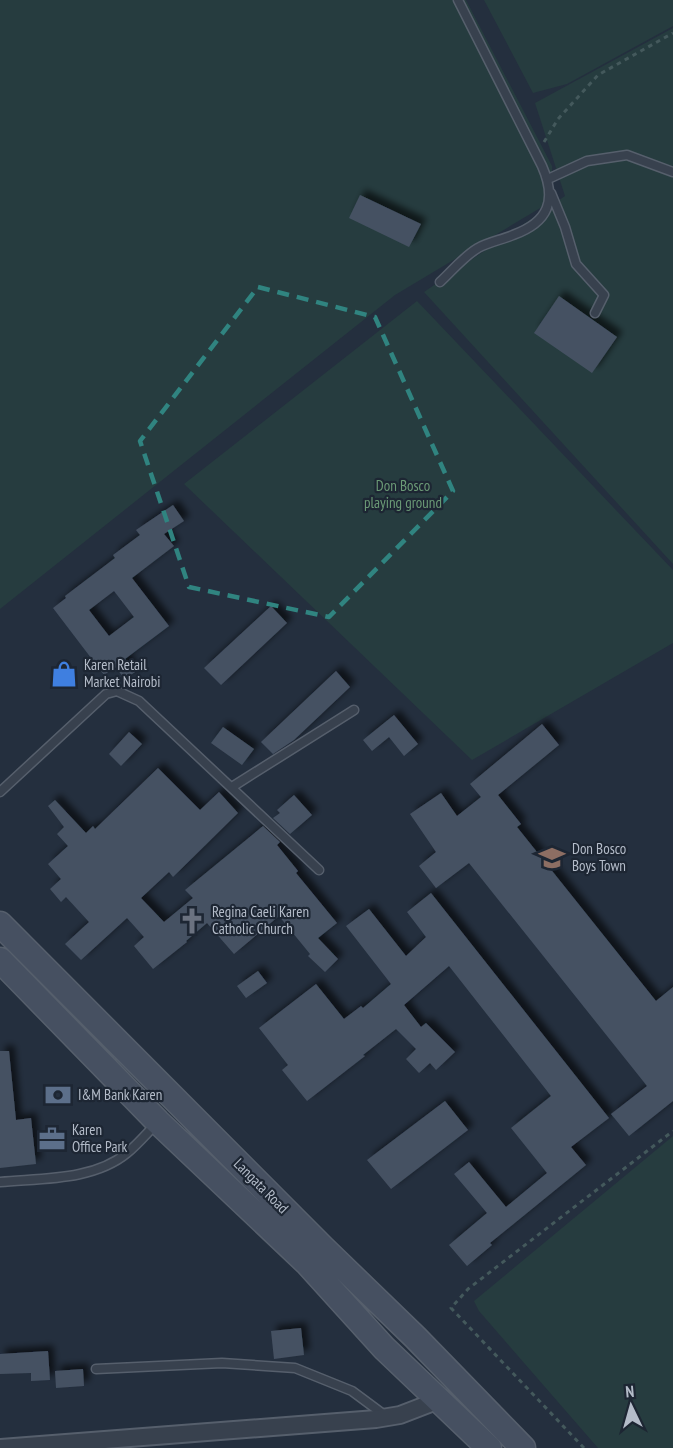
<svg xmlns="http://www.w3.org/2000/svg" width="673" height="1448" viewBox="0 0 673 1448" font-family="'PT Sans Narrow',sans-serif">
<defs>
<filter id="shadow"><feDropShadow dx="5.5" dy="-5.5" stdDeviation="3" flood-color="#0009"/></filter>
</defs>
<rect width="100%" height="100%" fill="#242f3e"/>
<path fill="#263c3f" d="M0,0H466L552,166V201L395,295L0,609Z
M484,0H673V26L567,84L533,93Z
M673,28V564L424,292L565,196L535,103Z
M417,301L673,570V643L472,760L184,484Z
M673,1136V1448H598L479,1311L474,1301Z"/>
<path fill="#455162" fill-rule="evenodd" filter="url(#shadow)" d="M360,195L421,224L409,247L349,218Z
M559,296L617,337L592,373L534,333Z
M173,505L184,521L164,534L174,546L132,578L169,626L125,659L135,672L125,679L115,667L104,675L53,608L66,598L65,596L115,558L113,555L140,535L136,530ZM114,591L134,617L109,636L89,610Z
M271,606L287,623L221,685L204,668Z
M336,671L350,687L294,740L273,754L261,742Z
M394,715L418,744L404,756L389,737L372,751L363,740Z
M542,724L559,745L498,795L521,824L517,827L656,1001L673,987V1101L629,1136L611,1114L647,1086L469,863L436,888L419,866L436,852L410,814L441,793L457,816L481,797L470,784Z
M223,727L254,749L242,765L211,743Z
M129,732L142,744L121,766L109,754Z
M158,768L200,810L219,792L238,813L173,877L169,872L141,898L164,922L193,898L185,890L263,826L280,842L277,845L298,871L296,873L337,923L318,938L338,959L325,972L308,956L310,954L279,916L234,954L207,923L186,941L187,942L153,969L134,946L144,937L127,918L81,960L65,944L89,922L66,897L61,902L50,889L61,879L48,864L68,846L57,834L64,827L48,806L55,800L86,833L93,826L95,829Z
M294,795L312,815L290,834L273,818L280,813L277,810Z
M431,893L609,1118L571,1147L586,1165L490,1243L492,1245L467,1266L449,1245L487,1213L454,1174L469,1162L506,1207L547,1173L511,1128L551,1096L449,966L404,1005L421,1027L426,1023L455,1052L436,1070L430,1063L419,1073L406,1059L416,1049L396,1029L363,1055L365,1056L307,1101L282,1070L288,1065L259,1028L316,984L344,1019L361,1006L363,1008L391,984L346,926L369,909L406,956L426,937L407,912Z
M258,971L267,983L246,998L237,986Z
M0,1051H9L16,1120L31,1118L36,1164L0,1168Z
M445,1101L468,1130L391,1189L367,1160Z
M301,1328L304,1355L274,1359L271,1331Z
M48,1351L50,1380L31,1381V1373L0,1374V1354Z
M83,1369L84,1386L56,1388L55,1371Z"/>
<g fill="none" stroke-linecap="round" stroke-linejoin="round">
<g stroke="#565f6c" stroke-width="11">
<path id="service" d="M548,179L587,161L627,155L673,172
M551,193L565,227L576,264L604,295L595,313
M440,282C452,271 463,257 478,248C489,242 501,240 513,235C549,222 557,200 542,166L458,0
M232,787L354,710
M0,792L106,694L117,691L139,701L319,870
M0,1182C41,1178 93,1181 127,1153C138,1144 147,1133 157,1123
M96,1369L222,1363L295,1368L352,1391L387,1417"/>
</g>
<g stroke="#565f6c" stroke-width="20">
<path id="minor" d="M1,1448L376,1419L400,1415L439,1400"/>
</g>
<g stroke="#565f6c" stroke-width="27">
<path id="secondary" d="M0,924L323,1248L415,1337L523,1448
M0,960L158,1122L307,1263L384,1348L489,1448"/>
</g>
<path stroke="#44595c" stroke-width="3" stroke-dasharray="4.5 4.5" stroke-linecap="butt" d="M544,142L558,119L598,75L673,33
M584,1448L451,1308L468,1289L673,1131"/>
<use href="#service" stroke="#38414e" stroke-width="8"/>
<use href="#minor" stroke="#38414e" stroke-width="16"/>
<use href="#secondary" stroke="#465061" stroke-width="24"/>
</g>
<path fill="none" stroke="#308480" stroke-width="4.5" stroke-dasharray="12 8" stroke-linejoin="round" d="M258,287L375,317L453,491L329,617L189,587L140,441Z"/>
<defs>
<g id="shop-bare" transform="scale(2.07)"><path d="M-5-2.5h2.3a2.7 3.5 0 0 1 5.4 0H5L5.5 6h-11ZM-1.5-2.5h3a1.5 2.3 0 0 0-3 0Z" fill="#3f7fe0" stroke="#1d2633" stroke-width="2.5" paint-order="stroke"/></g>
<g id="school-bare" transform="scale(2.07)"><path d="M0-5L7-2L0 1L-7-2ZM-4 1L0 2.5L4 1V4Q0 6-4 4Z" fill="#8d6e63" stroke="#1d2633" stroke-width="2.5" paint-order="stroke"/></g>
<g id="church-bare" transform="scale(2.07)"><path d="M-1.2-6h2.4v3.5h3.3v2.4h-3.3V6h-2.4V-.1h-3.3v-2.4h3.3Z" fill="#6b7280" stroke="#1d2633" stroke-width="2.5" paint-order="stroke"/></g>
<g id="bank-bare" transform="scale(2.07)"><path d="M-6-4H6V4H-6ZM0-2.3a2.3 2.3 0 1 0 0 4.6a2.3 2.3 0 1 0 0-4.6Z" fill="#5c6f8a" stroke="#1d2633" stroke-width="2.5" paint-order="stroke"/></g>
<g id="office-bare" transform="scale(2.07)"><path d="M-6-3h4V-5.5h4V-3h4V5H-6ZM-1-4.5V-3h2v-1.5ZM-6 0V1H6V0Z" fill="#5c6f8a" stroke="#1d2633" stroke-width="2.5" paint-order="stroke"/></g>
</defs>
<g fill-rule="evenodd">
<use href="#shop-bare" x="64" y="674"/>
<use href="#school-bare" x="552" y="858"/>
<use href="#church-bare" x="192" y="921"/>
<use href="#bank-bare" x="58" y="1095"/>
<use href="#office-bare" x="52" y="1139"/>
</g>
<g text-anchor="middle" stroke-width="4.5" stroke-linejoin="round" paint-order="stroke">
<g font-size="15" fill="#6b9a76" stroke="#1d2633">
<text x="403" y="491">Don Bosco<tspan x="403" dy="17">playing ground</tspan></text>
</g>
<g font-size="15" fill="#b4bcc9" stroke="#1d2633" text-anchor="start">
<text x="84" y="670">Karen Retail<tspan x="84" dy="17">Market Nairobi</tspan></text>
<text x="572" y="854">Don Bosco<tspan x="572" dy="17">Boys Town</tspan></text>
<text x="212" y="917">Regina Caeli Karen<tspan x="212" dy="17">Catholic Church</tspan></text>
<text x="78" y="1100">I&amp;M Bank Karen</text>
<text x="72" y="1135">Karen<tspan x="72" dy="17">Office Park</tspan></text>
</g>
<g font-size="15" fill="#b4bcc9" stroke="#1d2633">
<text transform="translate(261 1186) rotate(45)" y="5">Langata Road</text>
</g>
</g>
<g transform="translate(631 1406) rotate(355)" stroke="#1d2633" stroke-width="4.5" paint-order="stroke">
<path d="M0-4.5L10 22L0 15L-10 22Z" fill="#b4bcc9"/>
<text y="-9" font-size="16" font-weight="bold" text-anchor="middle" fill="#b4bcc9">N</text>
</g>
</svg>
